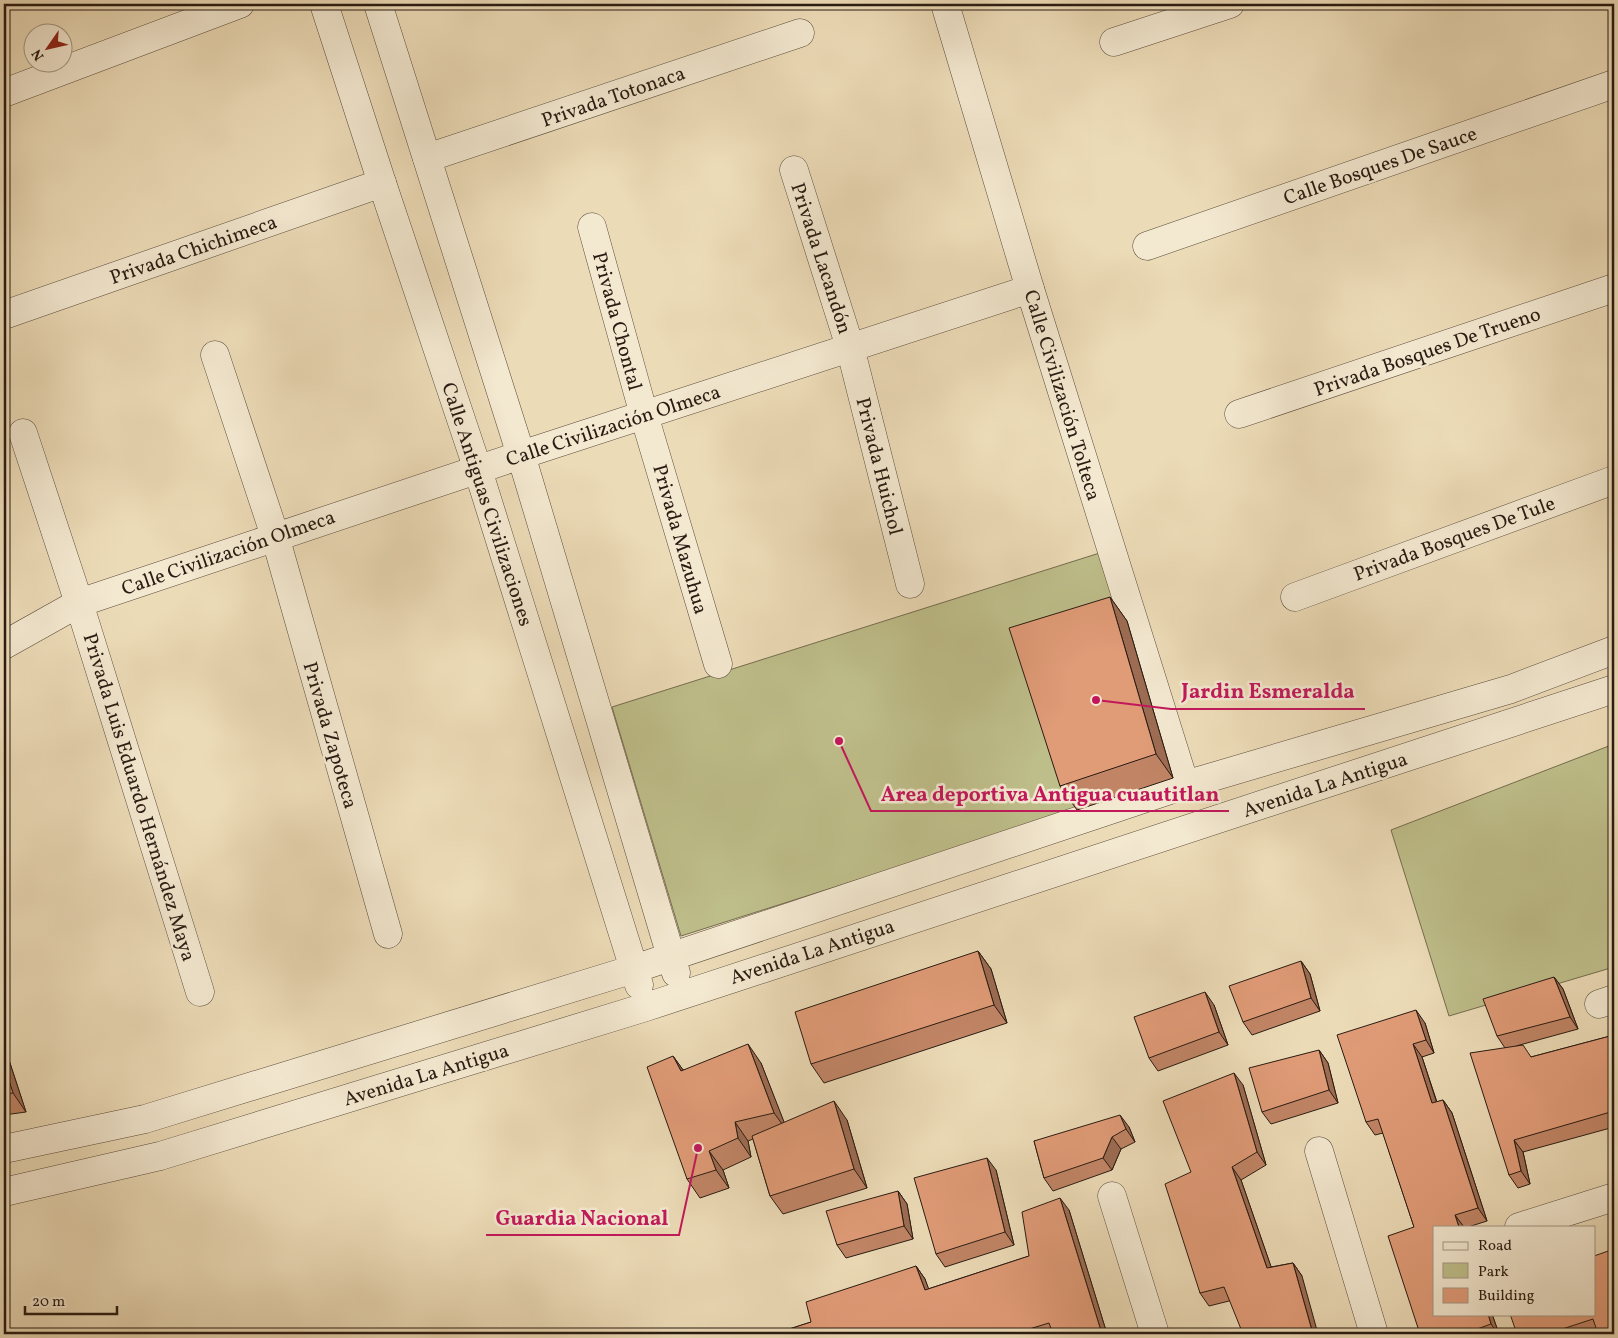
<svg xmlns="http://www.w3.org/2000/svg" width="1618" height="1338" viewBox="0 0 1618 1338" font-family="Vollkorn,serif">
<rect width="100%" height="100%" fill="#ecdbb7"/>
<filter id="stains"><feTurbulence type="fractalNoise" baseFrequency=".004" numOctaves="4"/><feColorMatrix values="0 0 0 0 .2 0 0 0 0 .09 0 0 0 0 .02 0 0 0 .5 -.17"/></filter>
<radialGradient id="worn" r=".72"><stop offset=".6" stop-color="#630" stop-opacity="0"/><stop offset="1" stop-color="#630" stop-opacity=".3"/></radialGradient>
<path fill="#bebe8a" stroke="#746c4e" d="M1106,551L1127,621L1077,810L681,936L612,707Z
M1614,744V967L1449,1016L1391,830Z"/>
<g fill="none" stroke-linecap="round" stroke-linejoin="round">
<g stroke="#5a4b3b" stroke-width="29">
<path id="minor" d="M1114,42L1230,4
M4,93L240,4
M427,158L800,33
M794,170L850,347L910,584
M592,227L644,415L718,664
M1147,246L1614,84
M4,315L382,183
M215,355L275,536L388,934
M1239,414L1614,288
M23,433L79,603L200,992
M1295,597L1614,480
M4,645L79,603L521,455L1030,289
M1599,1004L1614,999
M1319,1151L1374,1334
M1112,1196L1155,1334
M1519,1227L1614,1197"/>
</g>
<g stroke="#5a4b3b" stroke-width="29">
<path id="tertiary" d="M324,4L382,183L478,470L639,985
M378,4L521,455L676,973
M945,4L1030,289L1185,785
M4,1149L145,1119L634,969L1185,785L1511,689L1614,650
M4,1192L160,1156L646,1007L1614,689"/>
</g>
<use href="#minor" stroke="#f3e8d0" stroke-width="28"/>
<use href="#tertiary" stroke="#f3e8d0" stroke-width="28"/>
</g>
<path fill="#c18566" stroke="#291b12" d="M1110,597L1127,621L1173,778L1077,810L1060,786Z
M978,951L991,969L1007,1023L824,1083L811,1064Z
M1301,961L1310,974L1320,1011L1252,1035L1243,1022Z
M1554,977L1563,989L1578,1029L1516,1046L1531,1057L1614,1035V1127L1523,1152L1530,1184L1518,1188L1509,1175L1505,1048L1497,1036Z
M1214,1005L1228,1045L1158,1071L1149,1058Z
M1425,1023L1434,1053L1422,1057L1437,1102L1443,1100L1452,1113L1487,1221L1468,1227H1434V1314H1492L1499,1334H1420L1414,1227L1383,1133L1375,1135L1366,1122Z
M4,1045L26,1112L4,1115Z
M1319,1050L1328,1063L1338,1103L1271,1124L1262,1112Z
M673,1056L683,1070L761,1063L784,1123L847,1120L867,1188L783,1214L770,1196L753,1139L748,1141L751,1157L723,1170L729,1188L700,1198L687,1179Z
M1243,1085L1266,1165L1241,1180L1271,1267L1293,1263L1302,1276L1229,1301L1209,1306L1200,1293L1191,1172Z
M1129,1127L1135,1142L1121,1149L1112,1170L1053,1191L1044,1178L1034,1141Z
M996,1170L1014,1245L945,1267L936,1254Z
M898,1191L907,1204L913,1239L846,1258L837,1245Z
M1069,1210L1107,1334H774L811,1322L916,1266L925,1279L928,1289L1029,1256Z
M1614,1249V1334H1598V1333L1595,1334H1517Z"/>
<path fill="#9d6c53" stroke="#291b12" d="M1110,597L1127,621L1173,778L1156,754Z
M978,951L991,969L1007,1023L994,1005Z
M1301,961L1310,974L1320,1011L1311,998Z
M1554,977L1563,989L1578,1029L1570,1017Z
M1205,992L1214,1005L1228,1045L1219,1032Z
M1416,1010L1425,1023L1434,1053L1426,1040Z
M748,1044L761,1063L788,1132L774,1113Z
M1413,1044L1422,1057L1441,1116L1432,1103Z
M4,1045L26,1112L13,1093L4,1066Z
M1319,1050L1328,1063L1338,1103L1329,1090Z
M673,1056L686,1074L681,1071Z
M1234,1073L1243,1085L1266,1165L1257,1152Z
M1443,1100L1452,1113L1487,1221L1478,1208Z
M834,1101L847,1120L867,1188L854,1169Z
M1120,1115L1129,1127L1135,1142L1126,1129Z
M735,1122L748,1141L751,1157L738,1138Z
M1112,1137L1121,1149L1112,1170L1103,1158Z
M1514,1140L1523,1152L1530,1184L1521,1171Z
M709,1151L723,1170L729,1188L716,1170Z
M987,1158L996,1170L1014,1245L1005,1232Z
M1232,1167L1241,1180L1276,1281L1267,1268Z
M898,1191L907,1204L913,1239L904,1226Z
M1060,1198L1069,1210L1107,1334H1102Z
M1455,1215L1464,1227H1459Z
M1293,1263L1302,1276L1318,1334H1313Z
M916,1266L925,1279L934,1303L925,1290Z
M1488,1314H1492L1499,1334H1498L1491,1324Z"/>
<path fill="#e09b77" stroke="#291b12" d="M1110,597L1156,754L1060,786L1009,628Z
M978,951L994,1005L811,1064L795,1012Z
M1301,961L1311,998L1243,1022L1229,986Z
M1554,977L1570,1017L1497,1036L1483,999Z
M1205,992L1219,1032L1149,1058L1134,1017Z
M1416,1010L1426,1040L1413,1044L1432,1103L1443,1100L1478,1208L1455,1215L1459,1227H1434V1314H1488L1491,1324L1469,1332L1470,1334H1420L1388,1236L1414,1227L1378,1119L1366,1122L1337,1035Z
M1614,1035V1111L1514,1140L1521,1171L1509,1175L1470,1053L1523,1045L1531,1057Z
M748,1044L774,1113L735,1122L738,1138L709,1151L716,1170L687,1179L647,1067L673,1056L681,1071Z
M1319,1050L1329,1090L1262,1112L1249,1068Z
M4,1066L13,1093L4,1094Z
M1234,1073L1257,1152L1232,1167L1267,1268L1293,1263L1313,1334H1243L1224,1287L1200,1293L1165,1184L1191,1172L1163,1101Z
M834,1101L854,1169L770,1196L752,1136Z
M1120,1115L1126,1129L1112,1137L1103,1158L1044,1178L1034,1141Z
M987,1158L1005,1232L936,1254L914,1178Z
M898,1191L904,1226L837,1245L826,1211Z
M1060,1198L1102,1334H1053L1049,1323L1013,1334H774L811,1322L806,1302L916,1266L925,1290L1029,1256L1022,1212Z
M1614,1249V1330L1602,1334H1598L1593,1319L1547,1334H1517L1510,1314H1594V1256Z"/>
<g text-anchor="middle" stroke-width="5" stroke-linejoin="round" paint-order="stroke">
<g font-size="20" fill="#291b12" stroke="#f3e8d0">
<text transform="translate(613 96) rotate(-19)" y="7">Privada Totonaca</text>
<text transform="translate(1380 165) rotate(-19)" y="7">Calle Bosques De Sauce</text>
<text transform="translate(193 249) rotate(-19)" y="7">Privada Chichimeca</text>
<text transform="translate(822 258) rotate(72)" y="7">Privada Lacandón</text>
<text transform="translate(618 321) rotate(75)" y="7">Privada Chontal</text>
<text transform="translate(1427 351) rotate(-19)" y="7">Privada Bosques De Trueno</text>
<text transform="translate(1063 395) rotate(73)" y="7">Calle Civilización Tolteca</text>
<text transform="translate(613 425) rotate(-18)" y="7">Calle Civilización Olmeca</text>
<text transform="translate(880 466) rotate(76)" y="7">Privada Huichol</text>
<text transform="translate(488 504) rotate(72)" y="7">Calle Antiguas Civilizaciones</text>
<text transform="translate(1454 538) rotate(-20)" y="7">Privada Bosques De Tule</text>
<text transform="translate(681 539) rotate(74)" y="7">Privada Mazuhua</text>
<text transform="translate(228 552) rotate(-19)" y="7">Calle Civilización Olmeca</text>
<text transform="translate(331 735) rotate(74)" y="7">Privada Zapoteca</text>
<text transform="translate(1325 784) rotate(-18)" y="7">Avenida La Antigua</text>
<text transform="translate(140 797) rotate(73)" y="7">Privada Luis Eduardo Hernández Maya</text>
<text transform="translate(812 951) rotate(-18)" y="7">Avenida La Antigua</text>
<text transform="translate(426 1074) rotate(-17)" y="7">Avenida La Antigua</text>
</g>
</g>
<path fill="none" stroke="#c2185b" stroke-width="2" d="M1096 700L1171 709H1365M839 741L871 811H1229M698 1148L679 1235H486"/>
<g fill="#c2185b" stroke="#f3e8d0" stroke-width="2">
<circle cx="1096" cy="700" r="5"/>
<circle cx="839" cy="741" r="5"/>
<circle cx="698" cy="1148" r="5"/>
</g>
<g font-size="21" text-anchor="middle" font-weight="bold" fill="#c2185b" stroke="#f3e8d0" stroke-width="5" stroke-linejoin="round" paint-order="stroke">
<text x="1268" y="698">Jardin Esmeralda</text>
<text x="1050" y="801">Area deportiva Antigua cuautitlan</text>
<text x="582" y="1225">Guardia Nacional</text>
</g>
<rect width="1618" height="1338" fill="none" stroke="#ecdbb7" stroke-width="20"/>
<rect x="5" y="5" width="1608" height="1328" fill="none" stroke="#291b12" stroke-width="2.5"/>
<rect x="10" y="10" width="1598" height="1318" fill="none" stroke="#291b12"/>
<rect x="1433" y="1226" width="162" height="90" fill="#f3e8d0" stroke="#a29684"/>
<rect x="1443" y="1242" width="25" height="8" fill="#f3e8d0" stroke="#a29684"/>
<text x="1478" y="1250" font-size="15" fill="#291b12">Road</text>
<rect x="1443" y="1263" width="25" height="15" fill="#bebe8a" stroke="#a29684"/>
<text x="1478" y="1276" font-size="15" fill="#291b12">Park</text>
<rect x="1443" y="1288" width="25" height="15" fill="#e09b77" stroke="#a29684"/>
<text x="1478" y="1300" font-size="15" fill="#291b12">Building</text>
<g transform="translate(48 48) rotate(236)"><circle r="24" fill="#f3e8d0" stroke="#a29684"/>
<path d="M0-4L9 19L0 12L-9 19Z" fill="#8f2418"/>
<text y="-8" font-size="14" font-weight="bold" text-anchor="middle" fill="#291b12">N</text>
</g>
<path d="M25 1306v8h92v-8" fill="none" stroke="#291b12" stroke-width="2.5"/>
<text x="32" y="1306" font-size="15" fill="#291b12" stroke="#f3e8d0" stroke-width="4" paint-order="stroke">20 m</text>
<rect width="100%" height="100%" filter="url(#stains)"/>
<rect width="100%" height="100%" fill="url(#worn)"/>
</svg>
